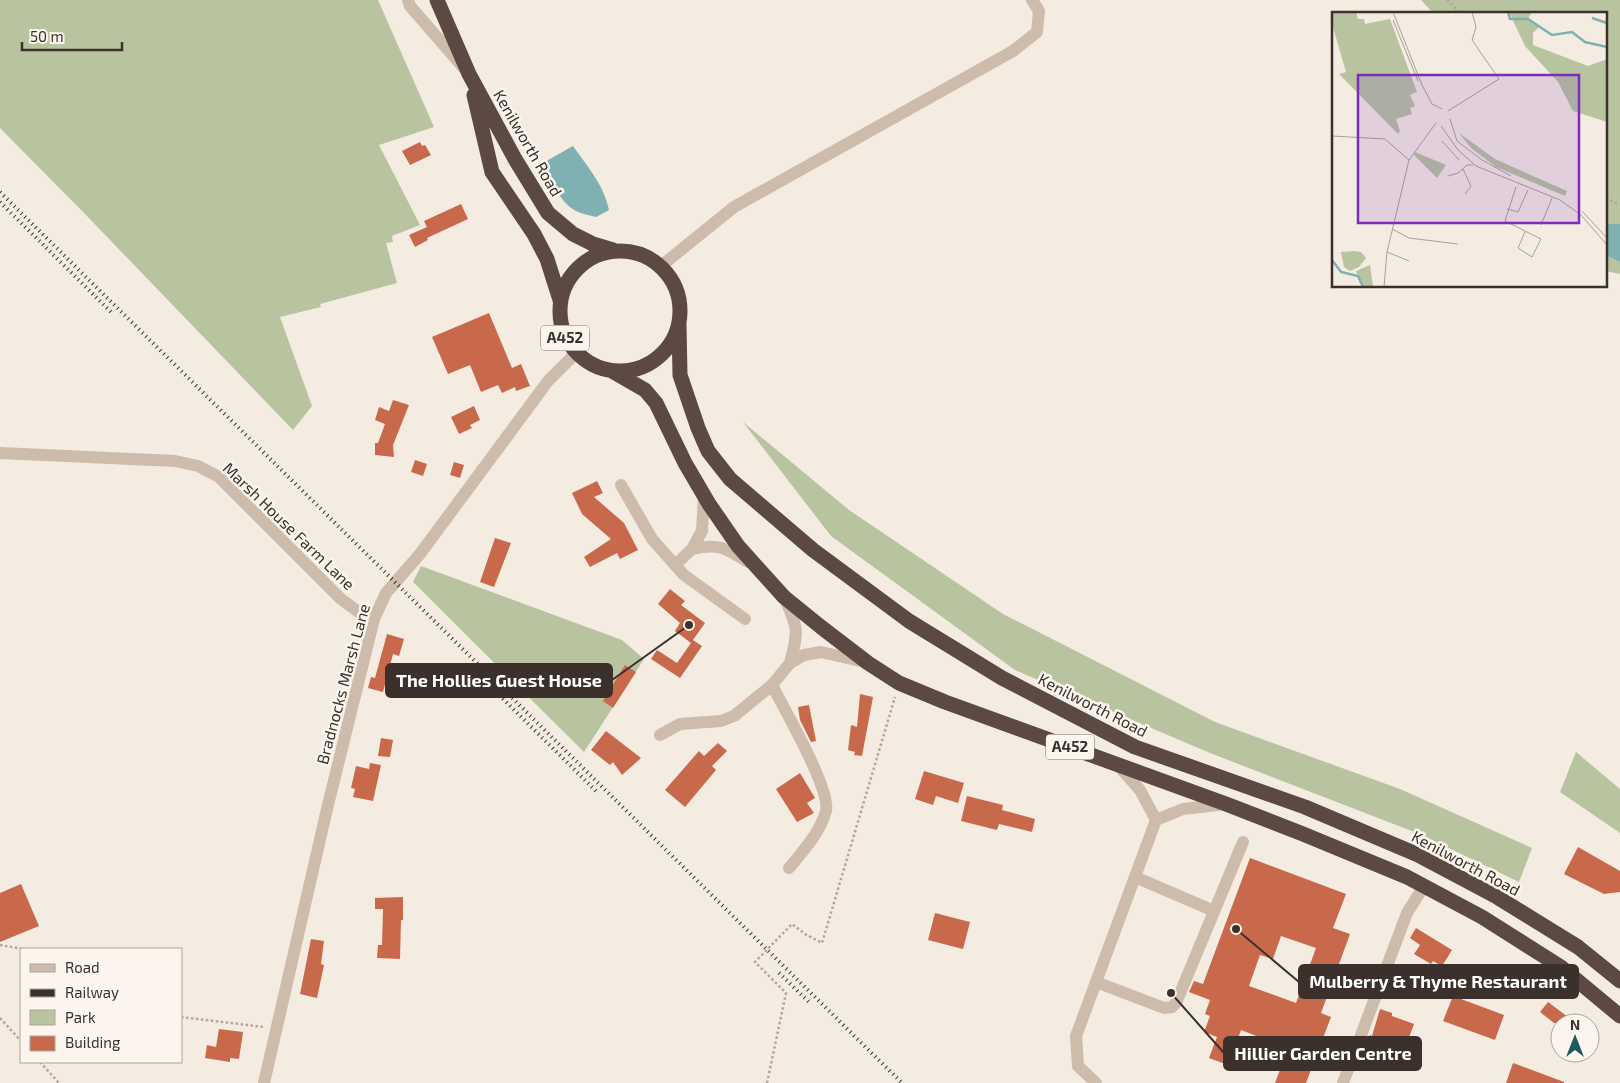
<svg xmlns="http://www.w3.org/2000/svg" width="1620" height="1083" viewBox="0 0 1620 1083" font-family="'Exo 2',sans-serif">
<rect width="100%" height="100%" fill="#f4ebe1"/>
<path fill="#b8c4a0" d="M0,0H378L434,127L379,145L420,225L392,236L393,242L386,243L397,283L320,304L321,307L280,317L312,406L293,430L85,214L0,128Z
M1421,0H1620V274L1606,271V14H1434Z
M743,422L849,510L1003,614L1215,722L1400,789L1532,848L1519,882L1422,835L1210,753L1015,670L831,536Z
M421,566L622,640L644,659L584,752L413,582Z
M1576,752L1620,789V833L1560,792Z"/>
<path fill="#7fb0b2" d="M573,146C587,166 604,185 609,210L596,217C590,215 582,214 576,211C560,203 550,179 543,163Z
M1606,224H1620V262L1606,255Z"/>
<path fill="#c8694b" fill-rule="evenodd" d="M420,142L422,146L425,145L431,155L410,165L402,151Z
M461,204L468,219L427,238L428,240L415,247L409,235L427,227L424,221Z
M489,313L512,368L521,364L530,386L516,391L515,387L502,393L498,385L481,392L470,365L448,374L432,337Z
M393,400L409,405L393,445L394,457L375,455V443H378L385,424L375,420L379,407L389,411Z
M474,406L480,420L470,425L472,428L459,434L451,417Z
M415,460L427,464L423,476L411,472Z
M454,462L464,465L460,478L450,475Z
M597,481L603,493L594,497L624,523L638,550L620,559L617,553L590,567L584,557L611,539L582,514L572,493Z
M495,538L511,543L494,587L480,582Z
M670,589L685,601L681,605L705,623L693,640L702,646L680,678L651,659L657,650L677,663L691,643L675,631L680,623L658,604Z
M387,634L404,639L399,656L393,654L383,692L368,688L371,677L375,678Z
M625,665L636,672L613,708L603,701Z
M860,694L873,697L862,756L854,755L855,752L848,750L851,725L857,727Z
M809,705L816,741L811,742L800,720L798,707Z
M606,731L641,758L622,775L613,762L610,765L591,750Z
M381,738L393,740L390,757L378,756Z
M718,743L727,751L712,766L716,770L685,807L665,790L699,751L704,756Z
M370,763L381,765L373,801L353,797L355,789L351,788L356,766L369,769Z
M924,771L964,783L958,803L936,796L933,805L915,799Z
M800,773L815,798L807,803L814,813L797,822L776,789Z
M967,796L1003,805L1002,810L1035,819L1032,832L999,824L997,830L961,821Z
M1578,847L1620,871V892L1604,894L1564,874Z
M1250,858L1346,894L1333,928L1350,934L1321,1013L1331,1017L1306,1083H1275L1284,1059L1263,1051L1267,1040L1241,1030L1228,1065L1209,1058L1217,1037L1204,1032L1210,1016L1205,1014L1210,1000L1189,992L1194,981L1203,984ZM1281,936L1316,948L1296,1003L1249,986L1260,955L1273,959Z
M21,884L39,926L0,942V893Z
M403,897V920H401L400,959L377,958L378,945H382L383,909H375V898Z
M935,913L970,922L963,949L928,940Z
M1416,928L1452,950L1442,966L1433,961L1431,964L1414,954L1420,945L1410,938Z
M311,939L324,941L321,964L324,965L317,998L300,994Z
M1453,996L1504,1015L1495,1040L1443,1021Z
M1548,1002L1576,1023H1554L1540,1012Z
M1380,1009L1392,1013V1016L1414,1024L1399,1064L1364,1051L1370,1035L1372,1036Z
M219,1029L243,1032L239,1059L230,1058V1062L205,1058L207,1045L216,1047Z
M1513,1063L1564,1082V1083H1506Z"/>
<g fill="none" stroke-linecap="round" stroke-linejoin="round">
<path stroke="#b9a596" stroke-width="2.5" stroke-dasharray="2.5 2.5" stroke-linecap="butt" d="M1447,0L1461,14
M1606,198L1620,205
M0,945L23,949
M181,1017L264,1027
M0,1018L21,1041
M40,1062L59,1083
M767,1083L786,993L755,962L792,924L805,934L822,943L895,697"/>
<path stroke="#cdbbac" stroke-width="12" d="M408,0L410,6L463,67
M661,266L734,207L1013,51L1037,32L1039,11L1032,0
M0,453L175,461L198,466L219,477L341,599L360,613L374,619
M621,485L652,539L684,575L745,619
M692,549C718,543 726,548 748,562
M675,565L692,549L702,531L704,496
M784,597C798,628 799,630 790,663
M772,685C783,707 831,789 826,811C820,833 803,851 789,868
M660,735L680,724L721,721L734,716L772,685L790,663L804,655L821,652L865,662
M1116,763L1140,790L1156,820
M1135,877L1214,911
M1096,982L1164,1008L1172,1007L1176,1003L1243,842
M264,1083L327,809L374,619L386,593L420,554L548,381L576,353
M1096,1083L1078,1066L1076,1036L1156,820L1183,809L1226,804
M1343,1083L1407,913L1424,886"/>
<path stroke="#5c4a42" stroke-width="15" d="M437,0L469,74L515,159L548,213L573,234L593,244L613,250
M474,95L492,172L534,234L547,259L560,300
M560 311a60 60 0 1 1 120 0a60 60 0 1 1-120 0Z
M679,325L680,375L698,428L708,451L730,479L813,550L909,621L1002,678L1135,747L1305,807L1416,854L1497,897L1578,947L1620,981
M612,371L645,390L656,403L685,463L709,504L738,546L784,597L821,627L868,663L899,683L945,702L1226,804L1303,834L1407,877L1482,917L1561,967L1620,1016"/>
<path stroke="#3b302b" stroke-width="4" stroke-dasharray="1 4" stroke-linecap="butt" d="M0,192L902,1083
M0,202L113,314
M485,681L597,792
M779,973L810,1003"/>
</g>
<g text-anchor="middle" stroke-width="5" stroke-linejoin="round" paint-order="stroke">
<g fill="#fbf5ee" stroke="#756b66" stroke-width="1">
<rect x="541" y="325.5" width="48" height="25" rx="4"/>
<rect x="1046" y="734.5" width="48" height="25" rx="4"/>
</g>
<g font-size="15" font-weight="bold" fill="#3b302b">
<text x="565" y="343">A452</text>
<text x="1070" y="752">A452</text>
</g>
<g font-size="16" fill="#3b302b" stroke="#fbf5ee">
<text transform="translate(528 143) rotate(60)" y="6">Kenilworth Road</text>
<text transform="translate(289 526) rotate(44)" y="6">Marsh House Farm Lane</text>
<text transform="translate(343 684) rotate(-75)" y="6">Bradnocks Marsh Lane</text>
<text transform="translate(1093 705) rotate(27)" y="6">Kenilworth Road</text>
<text transform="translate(1466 863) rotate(28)" y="6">Kenilworth Road</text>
</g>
</g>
<g transform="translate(1332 12)">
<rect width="275" height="275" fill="#f4ebe1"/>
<path d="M0,0H24L26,7H32L33,12L58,7L85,80L78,83L83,94L78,96L80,102L64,107L68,119L66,122L7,62L14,60L0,12ZM177,0H200L195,8L207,15L201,21V33L256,54L275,47V110L241,99L226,70L193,34ZM127,121L163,147L235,179L233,184L164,155L139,136ZM83,140L114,153L105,166L82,143ZM22,239L29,240L34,246L27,255L18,259L12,255L9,240ZM38,253L41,274L31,275L24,259Z" fill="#b8c4a0"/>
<path fill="none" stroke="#7fb0b2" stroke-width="2.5" d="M176,0L178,7H196L220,23L240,20L253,30L275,35M260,6L275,11M0,248L9,260L26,264L31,275"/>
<path fill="none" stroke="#aaa098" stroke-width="1" d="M61,0L90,73L100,92L110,97M61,8L86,69M116,99L167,67L140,28L144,15L140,0M118,107L125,129L150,148L179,164M109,114L126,138L144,154L228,188L249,203L275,233M0,124L53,127L77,148M110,129L127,148M131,157L139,174L133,182M116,164L126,161L135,153H141M184,175L173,209L209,227L200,245L186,236L193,220M175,197L186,200L196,178M250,199L275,226M209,213L220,186M60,217L77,226L126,232M55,240L77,249M52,275L55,240L77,148L104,111"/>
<path fill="#7b2cbf" fill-opacity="0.15" stroke="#7b2cbf" stroke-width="2.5" d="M26,63H247V211H26Z"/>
<rect width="275" height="275" fill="none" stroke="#3b302b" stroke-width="2.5"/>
</g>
<path fill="none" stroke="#3b302b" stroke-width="2" d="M689 625L612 680M1236 929L1299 982M1171 993L1224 1053"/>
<g fill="#3b302b" stroke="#fbf5ee" stroke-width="2">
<circle cx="689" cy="625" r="5"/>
<circle cx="1236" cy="929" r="5"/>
<circle cx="1171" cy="993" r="5"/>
</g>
<g fill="#3b302b" stroke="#3b302b" stroke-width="2">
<rect x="386" y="664" width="226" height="33" rx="5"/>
<rect x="1299" y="965" width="279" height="33" rx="5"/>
<rect x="1224" y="1037" width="197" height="33" rx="5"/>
</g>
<g font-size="18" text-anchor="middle" font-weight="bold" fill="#fff">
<text x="499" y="687">The Hollies Guest House</text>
<text x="1438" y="988">Mulberry &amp; Thyme Restaurant</text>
<text x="1323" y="1060">Hillier Garden Centre</text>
</g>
<rect x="20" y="948" width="162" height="115" fill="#fbf5ee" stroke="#aea6a0"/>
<rect x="30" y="964" width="25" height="8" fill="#cdbbac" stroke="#aea6a0"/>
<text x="65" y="973" font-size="15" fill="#3b302b">Road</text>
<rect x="30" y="989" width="25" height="8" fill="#3b302b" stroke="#aea6a0"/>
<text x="65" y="998" font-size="15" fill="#3b302b">Railway</text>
<rect x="30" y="1010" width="25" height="15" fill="#b8c4a0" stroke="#aea6a0"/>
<text x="65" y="1023" font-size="15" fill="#3b302b">Park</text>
<rect x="30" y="1036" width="25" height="15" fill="#c8694b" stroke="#aea6a0"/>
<text x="65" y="1048" font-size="15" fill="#3b302b">Building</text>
<g transform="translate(1575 1038)"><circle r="24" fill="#fbf5ee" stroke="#aea6a0"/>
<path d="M0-4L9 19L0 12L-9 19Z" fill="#1f5a5e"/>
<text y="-8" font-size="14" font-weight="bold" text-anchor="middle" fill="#3b302b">N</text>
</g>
<path d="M22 42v8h100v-8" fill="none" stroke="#3b302b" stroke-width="2.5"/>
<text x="30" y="42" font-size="15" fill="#3b302b" stroke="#fbf5ee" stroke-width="4" paint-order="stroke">50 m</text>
</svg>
